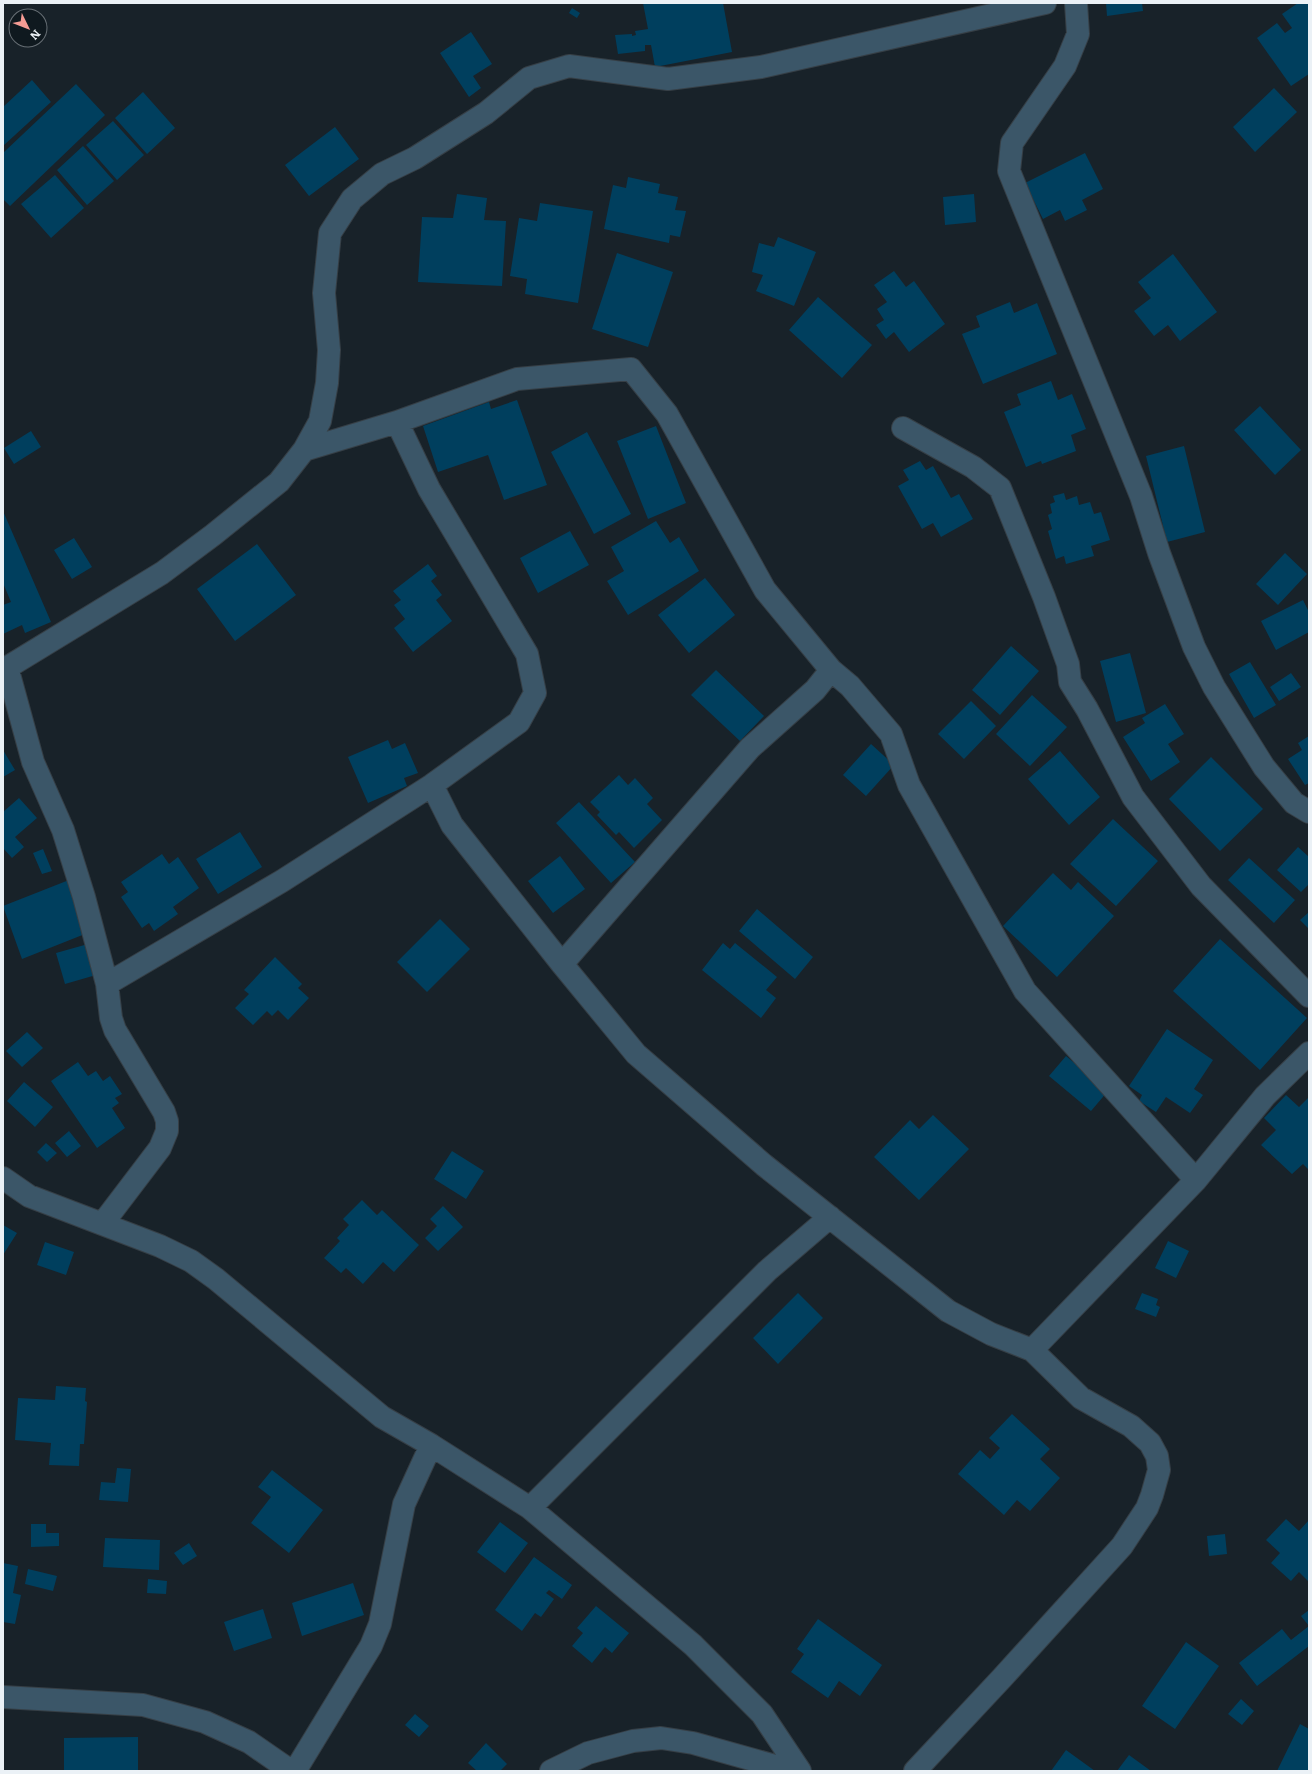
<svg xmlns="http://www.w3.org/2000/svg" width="1312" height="1774" viewBox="0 0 1312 1774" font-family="Literata,serif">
<rect width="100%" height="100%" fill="#182229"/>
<path fill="#003f5e" d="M643,3H723L732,52L655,67L651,45H645V51L618,54L615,35L632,34V36L636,35L635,31L648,29Z
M1106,3H1142L1143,11L1107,16Z
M1298,3H1309V74L1291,86L1257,38L1277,23L1285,33L1292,28L1282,14Z
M572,8L580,13L577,18L569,13Z
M471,32L492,64L473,76L481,88L469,97L440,53Z
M32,80L51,102L3,146V107Z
M76,84L105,115L10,206L3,199V153Z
M1274,88L1297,112L1255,152L1233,127Z
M143,92L175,128L147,154L115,118Z
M113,121L144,155L117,180L86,145Z
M335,127L359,159L309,196L285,165Z
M83,146L114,181L87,205L57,170Z
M1085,153L1103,189L1082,200L1087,210L1065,221L1060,210L1043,219L1025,183Z
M55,175L84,208L51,238L21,204Z
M628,177L660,184L658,193L678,197L675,210L686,211L680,237L670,235L669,243L604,229L613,185L626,188Z
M457,194L487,198L484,220L506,221L502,286L418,282L422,217L453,218Z
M974,194L976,222L945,225L943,197Z
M540,203L593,211L578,303L525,294L527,279L510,276L519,218L537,221Z
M778,237L816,252L794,306L756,291L763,275L752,272L759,243L774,247Z
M617,253L673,272L648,347L592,329Z
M1173,254L1217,312L1180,341L1168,325L1154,336L1134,311L1151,298L1138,282Z
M894,271L906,287L914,281L945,324L909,352L894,332L886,339L876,325L884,320L877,309L887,302L874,285Z
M818,297L872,345L842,378L789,330Z
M1010,302L1014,313L1037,303L1057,354L983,384L962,334L980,327L976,316Z
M1051,381L1058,400L1072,394L1086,429L1071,435L1076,451L1042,464L1041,461L1026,467L1004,412L1021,405L1017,394Z
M517,400L547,485L504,500L488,455L438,472L423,426L489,402L491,409Z
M1260,406L1301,450L1275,475L1234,430Z
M656,426L686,503L648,519L617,441Z
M31,431L41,447L14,464L4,448Z
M587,432L631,514L594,534L551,452Z
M1184,446L1205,532L1167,542L1146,456Z
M920,461L926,470L933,466L951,498L959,494L973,519L941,537L933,523L922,529L898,486L909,480L903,470Z
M1064,493L1066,500L1077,496L1079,505L1090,502L1094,514L1101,512L1110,540L1091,546L1094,556L1066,564L1064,556L1056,559L1048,531L1052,529L1048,515L1052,513L1050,504L1055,502L1053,496Z
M3,511L51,622L25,633L22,625L3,634V605L11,602L3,583Z
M656,521L670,543L679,537L699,571L628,615L607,581L624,571L611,547Z
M570,531L589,565L538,593L520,558Z
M74,538L92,567L72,579L54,550Z
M257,544L296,595L235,641L197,589Z
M1285,553L1307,574L1278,605L1256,584Z
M428,564L437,576L431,581L442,595L436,600L452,621L413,652L394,628L405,619L394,605L401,600L393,591Z
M705,578L735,615L689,653L658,615Z
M1303,600L1309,612V632L1276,650L1261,621Z
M1011,646L1039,671L1000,715L972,690Z
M1130,653L1146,713L1116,722L1100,661Z
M1250,662L1276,705L1254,718L1229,674Z
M716,670L764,716L740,741L691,695Z
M1291,673L1301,687L1279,701L1270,687Z
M1032,695L1067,727L1030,766L996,734Z
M971,701L996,726L964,759L938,734Z
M1165,704L1184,734L1168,744L1180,762L1151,781L1123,737L1145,723L1142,718Z
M1309,736V783L1305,785L1288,759L1302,750L1298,743Z
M388,740L392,749L405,743L418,773L404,778L407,786L368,803L348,757Z
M871,744L894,765L866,796L843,775Z
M3,750L15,770L3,777Z
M1060,751L1100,797L1069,825L1028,779Z
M1211,757L1263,809L1220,851L1169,799Z
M619,775L628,785L635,778L653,798L647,804L662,820L634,848L619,832L616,835L597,815L600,812L590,802Z
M19,798L37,818L15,837L24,847L12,858L3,848V812Z
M579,802L635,862L611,883L556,823Z
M1113,819L1158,861L1116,906L1070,864Z
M240,832L262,867L218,894L196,859Z
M1298,847L1309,857V884L1301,892L1277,870Z
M43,849L52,871L42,874L33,853Z
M162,854L169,864L178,857L199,888L173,907L178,914L154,931L149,923L142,928L121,897L128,892L121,882Z
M560,856L585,889L553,913L528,881Z
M1249,858L1295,900L1274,923L1228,880Z
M1053,873L1071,890L1078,882L1114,916L1057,977L1003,926Z
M69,880L90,932L22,959L3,906Z
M757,909L813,957L795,979L739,931Z
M1309,912V929L1300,920Z
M440,919L470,949L427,992L397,962Z
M1220,939L1307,1018L1260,1070L1173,991Z
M723,943L730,949L735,943L777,977L766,990L776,998L761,1018L702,970Z
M88,944L96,975L65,984L56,953Z
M275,957L302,984L298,988L309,998L288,1020L278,1010L272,1016L267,1011L253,1025L235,1008L249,994L244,990Z
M1167,1029L1213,1060L1194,1089L1203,1095L1190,1113L1166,1097L1156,1112L1139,1101L1142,1095L1129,1086Z
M27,1032L43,1048L22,1067L6,1051Z
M1066,1056L1108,1091L1091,1111L1049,1076Z
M78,1062L88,1076L96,1071L103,1081L110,1076L122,1094L115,1098L119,1103L112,1108L125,1128L97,1148L51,1081Z
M24,1082L53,1107L35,1127L7,1101Z
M1286,1095L1299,1107L1309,1097V1170L1303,1164L1292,1174L1261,1145L1276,1130L1264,1118Z
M933,1115L969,1149L919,1200L874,1157L910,1120L919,1129Z
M69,1131L81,1146L67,1157L55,1143Z
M46,1143L57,1153L47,1162L37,1152Z
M452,1151L484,1171L466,1199L434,1179Z
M362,1200L377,1215L382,1210L419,1245L394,1272L383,1262L363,1284L346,1268L341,1273L324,1258L340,1241L337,1238L349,1225L343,1219Z
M443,1206L463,1227L438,1251L425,1238L437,1226L430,1219Z
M3,1225L17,1233L3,1255Z
M1168,1241L1189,1251L1176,1278L1155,1268Z
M45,1242L74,1252L66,1275L37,1265Z
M798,1293L823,1318L778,1364L753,1338Z
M1142,1293L1158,1299L1156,1305L1160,1307L1156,1317L1135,1309Z
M56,1386L86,1388L85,1401L87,1402L84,1444H80L79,1466L49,1465L51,1443L15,1440L18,1398L55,1400Z
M1012,1414L1050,1449L1040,1459L1060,1478L1030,1511L1017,1500L1004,1515L958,1474L980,1450L990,1459L1000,1448L989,1438Z
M117,1468L131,1469L128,1502L99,1500L101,1482L115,1483Z
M272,1470L323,1510L289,1553L251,1523L271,1497L258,1487Z
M1286,1519L1299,1531L1309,1520V1582L1299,1572L1291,1581L1271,1563L1280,1553L1266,1540Z
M500,1522L528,1543L505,1573L477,1552Z
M31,1524H46V1533H59V1546L31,1547Z
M1225,1534L1227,1554L1209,1556L1207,1536Z
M105,1538L160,1540L159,1570L103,1567Z
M189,1543L197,1556L183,1565L174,1553Z
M534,1557L572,1585L562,1599L549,1590L546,1593L554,1599L541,1617L535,1613L522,1631L495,1610Z
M3,1563L18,1566L13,1593L21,1595L15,1624L3,1622Z
M28,1569L57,1576L53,1591L25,1584Z
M148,1579L167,1581L166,1594L147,1593Z
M353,1583L364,1615L302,1636L292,1603Z
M596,1606L629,1633L612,1653L605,1647L592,1663L572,1646L583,1633L577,1628Z
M263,1609L272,1638L234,1651L224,1622Z
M1309,1610V1646L1257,1686L1239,1663L1282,1629L1291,1640L1309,1626L1301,1616Z
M818,1619L882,1665L860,1696L839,1681L828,1698L791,1672L804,1654L797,1649Z
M1186,1642L1219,1666L1175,1729L1142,1706Z
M1241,1699L1254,1711L1242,1725L1228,1714Z
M415,1714L429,1726L419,1737L405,1725Z
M1300,1724L1309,1729V1771H1277Z
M138,1737V1771H64V1738Z
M486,1743L507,1764L500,1771H477L468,1763Z
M1066,1750L1095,1771H1051Z
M1129,1755L1151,1771H1117Z"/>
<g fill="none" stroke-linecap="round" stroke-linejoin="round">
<g stroke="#363f46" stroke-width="24">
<path id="minor" d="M1076,3L1078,34L1065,66L1012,143L1009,171L1141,496L1159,553L1194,647L1214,687L1264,767L1294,803L1309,812
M903,428L973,467L1000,488L1044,597L1068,664L1070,682L1087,709L1133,797L1201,886L1309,996
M304,450L397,422
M7,667L33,762L63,830L84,897L107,984L111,1018L115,1030L164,1112L167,1121V1131L160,1148L103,1223
M3,670L162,573L213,535L279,482L304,450L320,421L327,383L329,350L324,293L330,233L352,199L382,174L415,158L486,113L529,78L569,66L668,79L761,67L1045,3
M831,670L850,686L891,734L909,785L1025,991L1196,1180
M432,785L452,825L562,964L636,1054L764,1165L948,1311L991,1334L1032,1350L1081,1398L1131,1426L1150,1443L1157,1456L1159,1470L1152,1495L1147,1508L1122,1546L1002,1678L915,1771
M107,984L282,881L432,785L519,722L535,693L527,654L429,489L397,422L517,379L631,369L667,414L765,590L831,670L815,690L750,748L562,964
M3,1178L29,1196L160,1246L191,1261L216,1279L382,1417L431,1445L530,1508L693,1645L762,1714L800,1771
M1032,1350L1196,1180L1265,1096L1309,1053
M530,1508L767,1271L830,1217
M3,1697L143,1705L205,1722L249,1742L291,1771
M295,1771L371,1646L380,1624L404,1504L431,1445
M551,1771L588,1753L633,1741L661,1738L693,1743L793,1771"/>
</g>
<use href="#minor" stroke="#3b5668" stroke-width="22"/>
</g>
<rect width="1312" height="1774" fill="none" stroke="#ebf1f6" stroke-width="8"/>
<g transform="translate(28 28) rotate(133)"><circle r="19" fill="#0f191f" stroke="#676f75"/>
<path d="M0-3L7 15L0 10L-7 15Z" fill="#f59c94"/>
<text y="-6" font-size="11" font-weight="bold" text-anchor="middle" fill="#ebf1f6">N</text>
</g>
</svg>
